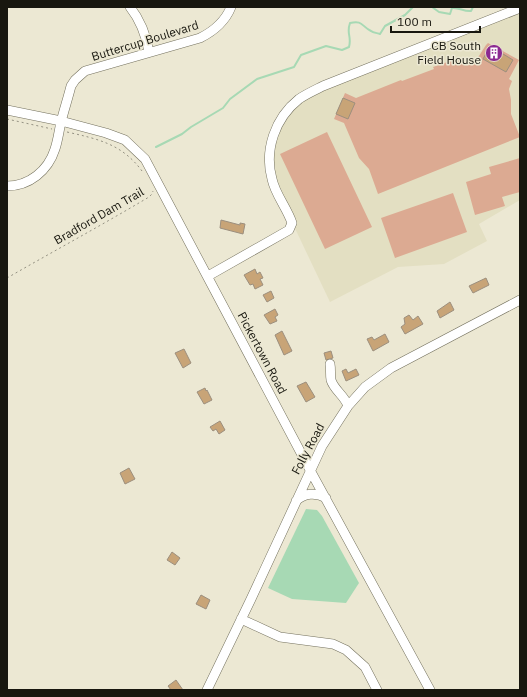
<svg xmlns="http://www.w3.org/2000/svg" width="527" height="697" viewBox="0 0 527 697" font-family="'IBM Plex Sans',sans-serif">
<rect width="100%" height="100%" fill="#ece8d3"/>
<path fill="#e3dfc2" d="M520,8V200L479,224L487,241L444,264L398,267L330,302L272,180V138L299,99Z"/>
<path fill="#dcaa92" d="M488,43L519,60L509,79L512,81L509,89L511,100V114L520,137L378,194L369,169L359,158L344,123L334,119L345,93L356,98L401,80L402,81L434,69L433,67L456,59H477L486,45Z
M327,132L372,227L325,249L280,154Z
M520,158V192L502,197L505,206L475,215L466,182L491,174L489,167Z
M453,193L467,232L395,258L381,218Z"/>
<path fill="#a7d9b4" d="M306,509L317,510L322,516L359,583L346,603L292,599L268,588Z"/>
<g fill="none" stroke-linecap="round" stroke-linejoin="round">
<path stroke="#a7d9b4" stroke-width="2" d="M432,7L439,12L450,14L452,8C459,7 464,12 471,11L473,7
M156,147L182,134L191,127L223,108L230,99L257,79L294,67L301,55L326,46L342,50L349,47C352,36 346,34 350,23C363,20 361,26 371,31C373,33 378,33 380,34L385,26L405,15L413,7"/>
</g>
<path fill="#c8a477" stroke="#9c8f7e" d="M490,46L513,60L506,72L483,59Z
M343,98L355,103L348,119L336,114Z
M221,220L240,225V223L245,224L243,234L220,228Z
M255,269L257,274L260,272L263,278L260,279L263,285L255,289L253,284L250,285L244,275Z
M486,278L489,285L473,293L469,286Z
M271,291L274,298L267,302L263,295Z
M450,302L454,310L440,318L437,311Z
M275,309L278,315L275,317L277,321L270,324L264,315Z
M409,315L413,320L418,316L423,324L405,334L401,327L405,324L404,318Z
M282,331L292,351L284,355L275,335Z
M385,334L389,342L373,351L367,339L372,337L374,340Z
M184,349L191,363L183,368L175,353Z
M331,351L333,358L326,360L324,353Z
M346,369L348,373L356,369L359,375L346,381L342,371Z
M306,382L315,397L306,402L297,386Z
M205,388L206,391L207,390L212,400L204,404L197,392Z
M220,421L225,430L219,434L216,429L213,431L210,427Z
M129,468L135,479L125,484L120,473Z
M172,552L180,558L175,565L167,560Z
M201,595L210,600L206,609L196,604Z
M176,680L183,690H171L168,686Z"/>
<g fill="none" stroke-linecap="round" stroke-linejoin="round">
<g stroke="#74715e" stroke-width="10">
<path id="minor" d="M130,7C141,21 146,34 149,52
M7,110L61,121L106,133L125,140L145,159L310,470L430,690
M7,186C29,186 48,171 55,149C58,140 59,131 61,122C64,110 68,98 71,86L75,80L85,71L200,38C214,31 225,22 231,7
M208,276L289,230L292,223C287,208 275,194 272,179C264,150 275,118 299,99C306,94 315,90 323,86L520,8
M330,364C331,369 330,375 331,380C334,390 345,396 348,406
M296,501C304,493 316,492 326,498
M241,619L280,637L333,644L346,650L365,667L377,690
M207,690L251,599L322,446L348,406L365,387L391,368L520,300"/>
</g>
<path stroke="#949182" stroke-width="1" stroke-dasharray="2 3" stroke-linecap="butt" d="M7,119L52,129
M67,132C98,139 122,144 142,171
M7,278C54,251 102,225 149,197L152,194L153,191"/>
<use href="#minor" stroke="#fff" stroke-width="9"/>
</g>
<defs>
<g id="building-disc" transform="scale(0.9)"><circle r="9.5" fill="#8b2991" stroke="#ece8d3"/><path d="M-4-6H4V6H1V3H-1V6H-4ZM-2.5-4.3h1.7v1.8h-1.7ZM.8-4.3h1.7v1.8H.8ZM-2.5-1h1.7V.8h-1.7ZM.8-1h1.7V.8H.8Z" fill="#fff"/></g>
</defs>
<g fill-rule="evenodd">
<use href="#building-disc" x="494" y="53"/>
</g>
<g text-anchor="middle" stroke-width="3" stroke-linejoin="round" paint-order="stroke">
<g font-size="12" fill="#18170f" stroke="#ece8d3">
<text transform="translate(145 41) rotate(-17)" y="4">Buttercup Boulevard</text>
<text transform="translate(99 216) rotate(-30)" y="4">Bradford Dam Trail</text>
<text transform="translate(262 353) rotate(62)" y="4">Pickertown Road</text>
<text transform="translate(308 449) rotate(-62)" y="4">Folly Road</text>
</g>
<g font-size="12" fill="#18170f" stroke="#ece8d3" text-anchor="end">
<text x="481" y="50">CB South<tspan x="481" dy="14">Field House</tspan></text>
</g>
</g>
<rect width="527" height="697" fill="none" stroke="#18170f" stroke-width="16"/>
<path d="M391 26v6h89v-6" fill="none" stroke="#18170f" stroke-width="2"/>
<text x="397" y="26" font-size="12" fill="#18170f" stroke="#ece8d3" stroke-width="3" paint-order="stroke">100 m</text>
</svg>
